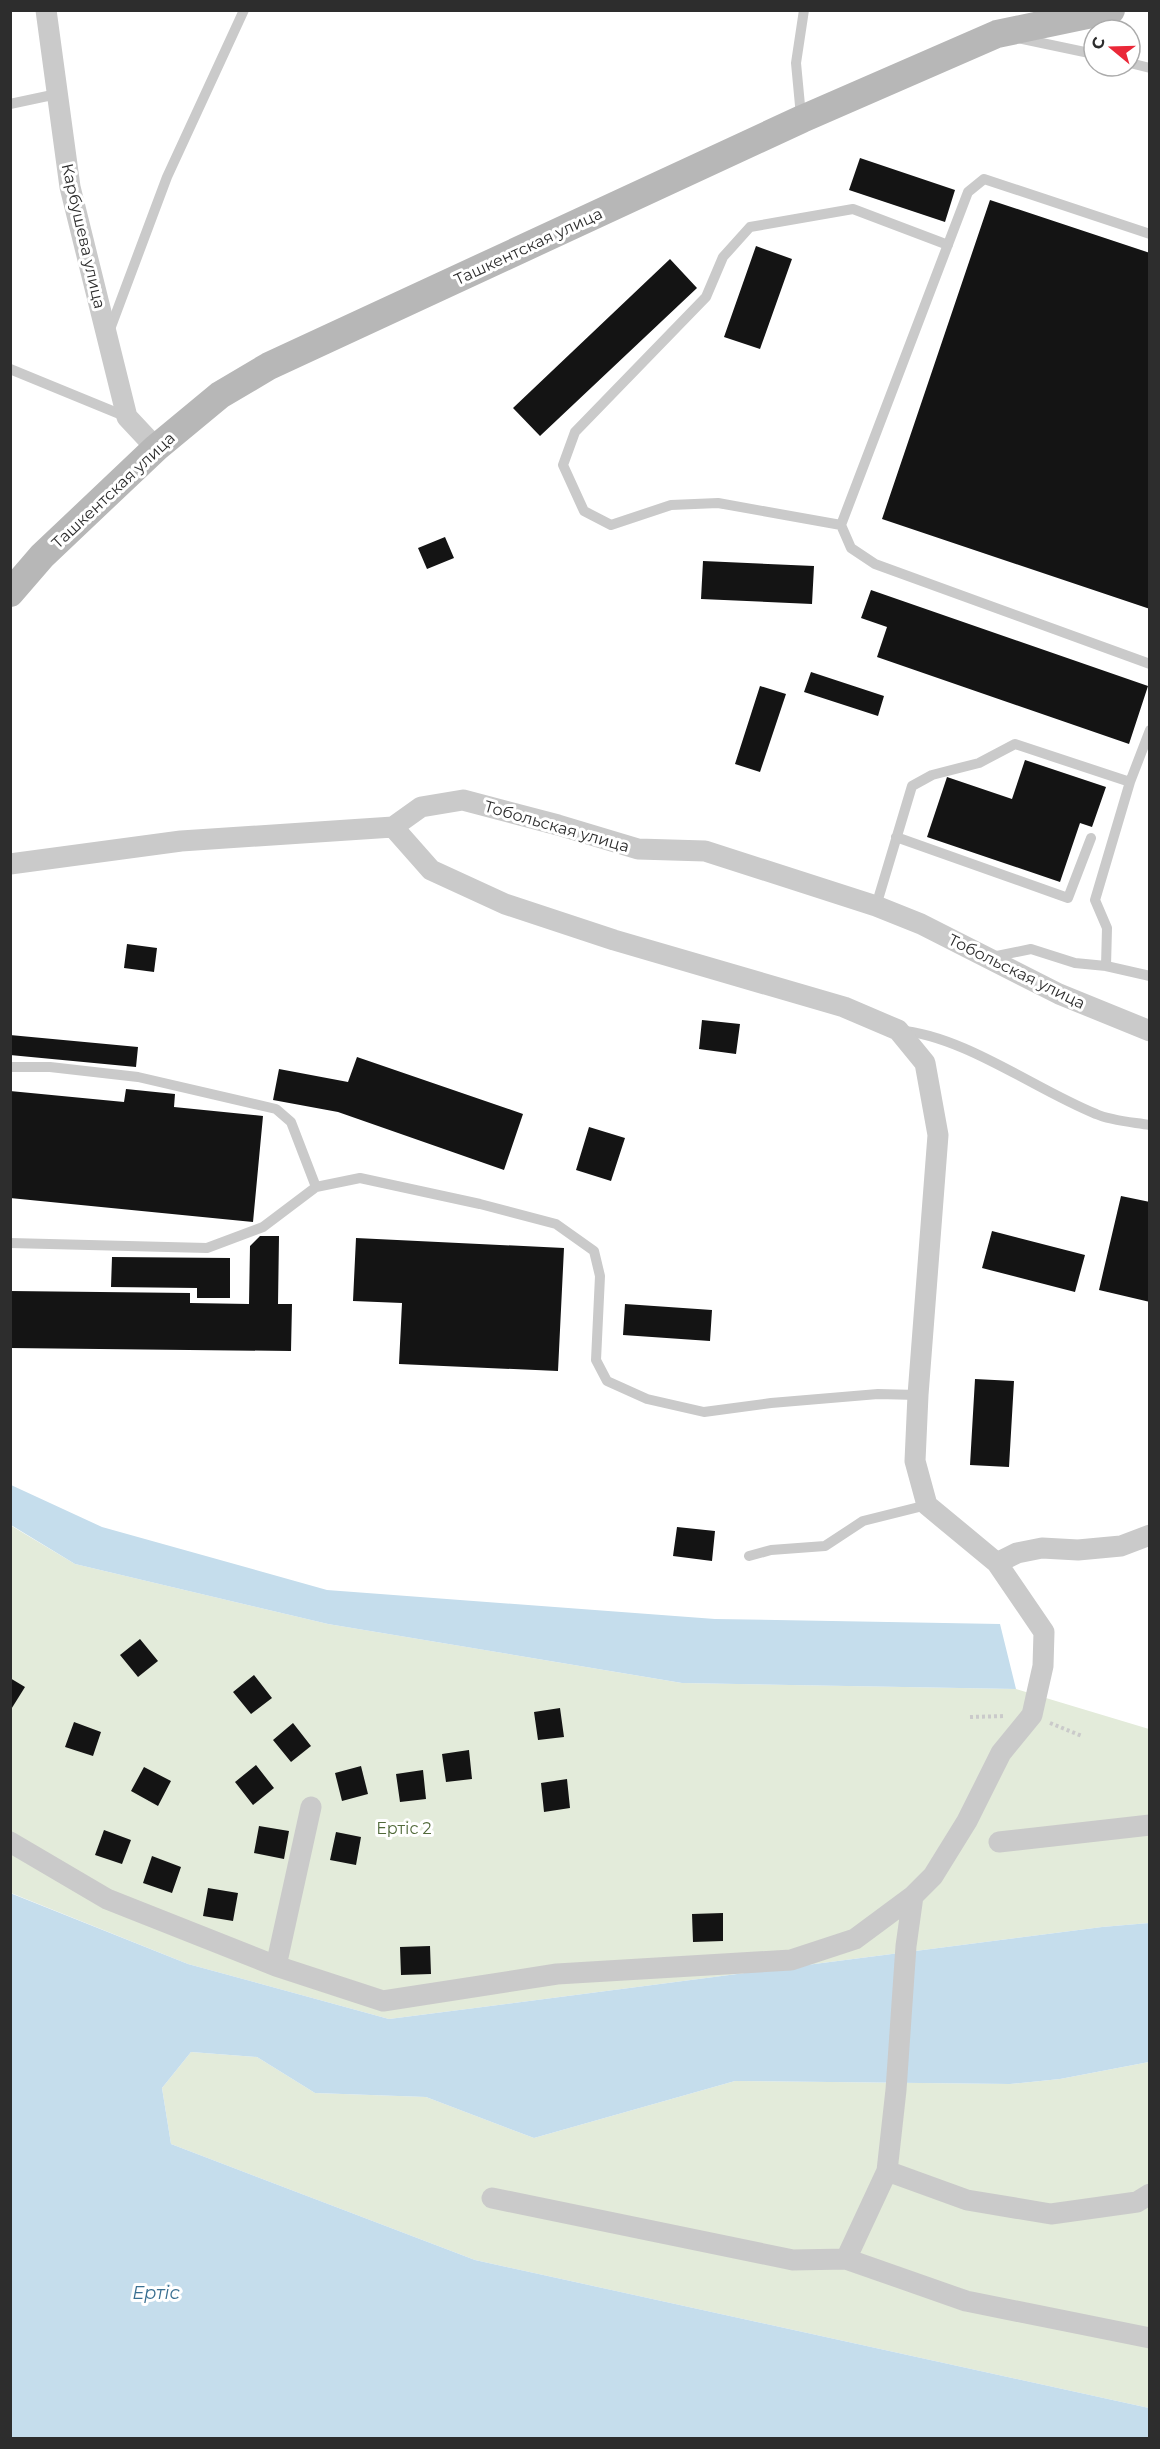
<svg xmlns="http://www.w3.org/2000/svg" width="1160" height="2449" viewBox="0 0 1160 2449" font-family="Montserrat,sans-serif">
<rect width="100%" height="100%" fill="#fff"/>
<path fill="#e3ebda" d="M10,1525L75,1564L328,1624L682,1683L1016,1689L1149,1729V1923L1102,1927L389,2019L188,1964L11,1893Z
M191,2052L257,2057L315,2093L426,2097L534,2138L735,2081L1010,2084L1060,2079L1149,2062V2408L475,2260L171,2144L162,2088Z"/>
<path fill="#c5ddec" d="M11,1485L102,1527L327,1590L715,1619L1000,1624L1016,1689L682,1683L328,1624L75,1564L11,1525Z
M10,1893L188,1964L389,2019L1102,1927L1149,1923V2062L1060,2079L1010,2084L735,2081L534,2138L426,2097L315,2093L257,2057L191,2052L162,2088L171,2144L475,2260L1149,2408V2438H11Z"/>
<path fill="#141414" d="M860,158L955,190L945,222L849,190Z
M990,200L1150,253V609L882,519Z
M756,246L792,259L760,349L724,337Z
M670,259L697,288L540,436L513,408Z
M445,537L454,558L427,569L418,548Z
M703,561L814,566L812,604L701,599Z
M871,590L1148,686L1129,744L877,657L887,627L861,618Z
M811,672L884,696L878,716L804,692Z
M760,686L786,694L760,772L735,764Z
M1025,760L1106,787L1092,827L1080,823L1060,882L927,837L947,777L1012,799Z
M127,944L157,948L154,972L124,968Z
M702,1020L740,1024L736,1054L699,1049Z
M10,1035L138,1047L136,1067L10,1055Z
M357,1057L523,1114L504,1170L338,1112L273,1100L279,1069L348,1082Z
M126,1089L175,1094L174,1107L263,1116L253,1222L10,1198V1091L124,1102Z
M589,1127L625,1138L611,1181L576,1170Z
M1121,1196L1150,1202V1302L1099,1290Z
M992,1231L1085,1255L1075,1292L982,1268Z
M260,1236H279L278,1304H292L291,1351L10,1348V1291L190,1293V1303L249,1304L250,1246Z
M356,1238L564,1248L558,1371L399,1364L402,1303L353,1301Z
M112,1257L230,1258V1298H197V1288L111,1287Z
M625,1304L712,1310L710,1341L623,1335Z
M975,1379L1014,1381L1009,1467L970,1465Z
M677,1527L715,1531L712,1561L673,1556Z
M140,1639L158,1661L138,1677L120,1655Z
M254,1675L272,1698L251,1714L233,1692Z
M10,1678L25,1687L10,1711Z
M560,1708L564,1737L538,1740L534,1712Z
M74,1722L101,1732L93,1756L65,1747Z
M293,1723L311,1746L291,1762L273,1740Z
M469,1750L472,1779L446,1782L442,1754Z
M256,1765L274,1788L253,1805L235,1782Z
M361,1766L368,1794L342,1801L335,1773Z
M144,1767L171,1781L158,1806L131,1791Z
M423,1770L426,1799L400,1802L396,1774Z
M567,1779L570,1808L544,1812L541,1783Z
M259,1826L289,1831L284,1859L254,1853Z
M104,1830L131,1840L122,1864L95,1855Z
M336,1832L361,1837L356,1865L330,1860Z
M152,1856L181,1867L172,1893L143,1883Z
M208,1888L238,1893L233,1921L203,1916Z
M723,1913V1941L693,1942L692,1914Z
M430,1946L431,1974L401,1975L400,1947Z"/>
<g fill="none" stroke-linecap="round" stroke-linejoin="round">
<path stroke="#cacaca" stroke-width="4" stroke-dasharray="3 3" stroke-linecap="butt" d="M970,1717L1005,1716
M1050,1723L1082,1736"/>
<path stroke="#cacaca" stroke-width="10" d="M1018,38L1094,54
M1130,63L1150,68
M10,104L57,94
M801,116L796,63L804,10
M1150,234L984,179L968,192L841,525L851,548L875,564L1150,664
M109,332L167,177L244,10
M10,369L127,417
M841,525L718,503L671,505L611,525L584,511L563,465L575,432L706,297L723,257L750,227L853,209L948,245
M1150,730L1130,782L1095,900L1107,928L1106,966L1150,976
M896,837L1068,898L1091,838
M876,906L912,786L932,775L979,763L1015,744L1130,782
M992,957L1031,949L1075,963L1106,966
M898,1030C965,1036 1034,1089 1096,1114C1112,1121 1132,1122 1150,1125
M10,1067H50L138,1077L276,1109L291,1122L316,1187
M10,1243L207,1248L263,1227L316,1187L360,1178L480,1204L556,1224L594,1251L600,1276L596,1360L607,1381L647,1399L704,1412L771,1403L878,1394L918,1395
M749,1556L771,1550L825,1546L863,1521L927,1505"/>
<path stroke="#cacaca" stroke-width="21" d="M46,10L70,187L127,417L156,448
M10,864L181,841L393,827L421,807L463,800L558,825L638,849L705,851L876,906L921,924L1059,994L1150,1031
M997,1563L1017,1553L1042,1548L1078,1550L1121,1546L1150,1535
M10,1842L107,1899L276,1966L383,2001L557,1974L791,1960L855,1939L913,1896L933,1876L967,1821L1001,1753L1032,1715L1043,1666L1044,1632L997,1563L927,1505L915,1461L918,1395L938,1135L925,1063L898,1030L844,1007L614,940L505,904L431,870L393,827
M999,1842L1150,1825
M276,1966L311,1807
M887,2171L967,2200L1051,2214L1137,2202L1150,2194
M492,2198L793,2260L846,2259L887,2171L896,2090L906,1946L913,1896
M846,2259L966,2301L1150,2338"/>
<path stroke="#b7b7b7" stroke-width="28" d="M10,593L42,556L156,448L220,395L269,366L802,119L997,34L1111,10"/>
</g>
<g text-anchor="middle" stroke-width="6" stroke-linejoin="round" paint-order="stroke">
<g font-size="16" fill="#2d2d2d" stroke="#fff">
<text transform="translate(84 236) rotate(77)" y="6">Карбушева улица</text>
<text transform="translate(528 246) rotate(-25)" y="6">Ташкентская улица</text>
<text transform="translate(113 490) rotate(-43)" y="6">Ташкентская улица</text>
<text transform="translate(557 826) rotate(16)" y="6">Тобольская улица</text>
<text transform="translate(1017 971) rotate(26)" y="6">Тобольская улица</text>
</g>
<g font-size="16" fill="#506939" stroke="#fff">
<text x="404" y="1834">Ертіс 2</text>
</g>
<g font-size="18" font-style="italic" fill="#396f91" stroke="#fff">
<text x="156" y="2299">Ертіс</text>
</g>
</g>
<rect width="1160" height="2449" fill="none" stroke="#2d2d2d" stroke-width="24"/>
<g transform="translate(1112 48) rotate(289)"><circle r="28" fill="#ffffff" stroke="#ababab" stroke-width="1.5"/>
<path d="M0-4.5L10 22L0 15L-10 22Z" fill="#ea2838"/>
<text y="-9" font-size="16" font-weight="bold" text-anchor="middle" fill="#2d2d2d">С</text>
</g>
</svg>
